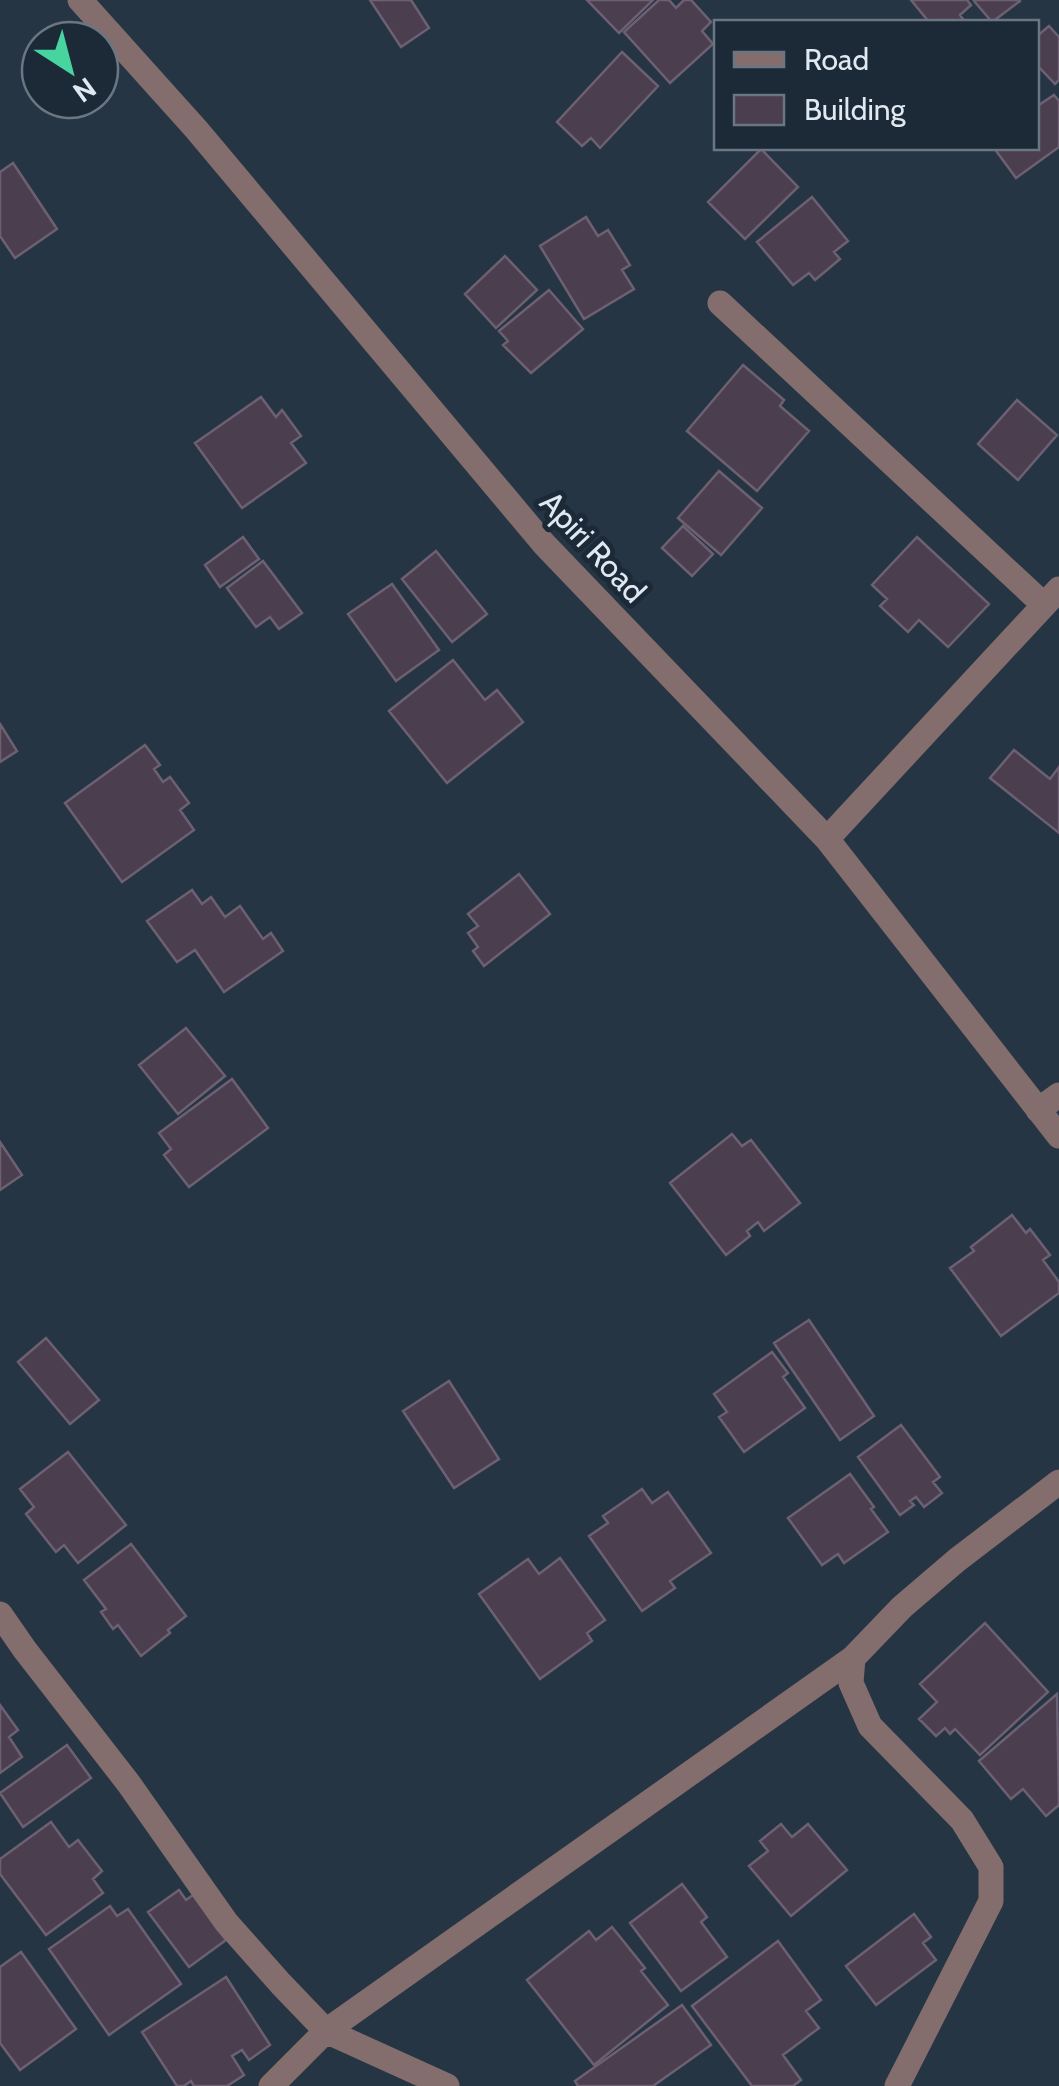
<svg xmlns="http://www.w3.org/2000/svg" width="1059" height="2086" viewBox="0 0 1059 2086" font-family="Cabin,sans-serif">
<rect width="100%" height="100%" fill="#263543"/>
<path fill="#4a3e4f" stroke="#6c6072" stroke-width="2.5" d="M370,0H411L429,28L401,47Z
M587,0H653L619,33Z
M659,0H669L676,8L684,0H691L711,22L702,31L713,44L670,83L624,32Z
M911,0H967L971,5L960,15L965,22H929Z
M976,0H1020V1L992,22L974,1Z
M1049,26L1059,37V80L1055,84L1036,64V37Z
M622,52L658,86L600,148L591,138L582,146L557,122Z
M1054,95L1059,101V147L1016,178L994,148H1036V107Z
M761,149L798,187L745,239L708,202Z
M13,163L57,229L15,258L0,236V172Z
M812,197L848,241L834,252L840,259L815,280L809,273L793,285L757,242Z
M586,217L598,236L608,230L630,265L622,270L634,289L584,319L540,246Z
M505,256L537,290L496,328L465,294Z
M549,290L583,329L531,373L503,345L508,341L499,331Z
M743,365L784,400L780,406L809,431L757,491L687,431Z
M261,397L276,417L282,410L301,436L291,443L306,463L242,508L195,443Z
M1017,400L1057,435L1018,480L978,444Z
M719,471L762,508L721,555L678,518Z
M683,526L713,554L692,576L662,548Z
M243,537L259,559L220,587L205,565Z
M917,537L989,604L948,647L919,620L908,632L880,606L887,599L872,585Z
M436,551L487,614L452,642L402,579Z
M263,561L302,613L279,629L270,617L256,627L227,588Z
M392,584L439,650L396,681L348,614Z
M453,660L485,700L497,690L523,722L447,783L389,711Z
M0,724L17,751L0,762Z
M145,745L160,765L154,769L163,782L170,777L189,803L180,810L194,830L122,882L65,803Z
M1014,750L1050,779L1059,767V833L990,778Z
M519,874L550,914L484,966L473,951L478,947L468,933L478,926L468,914Z
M192,890L202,904L211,897L225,917L240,906L263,939L271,933L283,951L224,992L195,950L177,962L147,921Z
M186,1028L225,1076L178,1114L139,1065Z
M232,1079L268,1128L189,1187L164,1155L171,1149L159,1133Z
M732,1134L742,1146L751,1140L800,1203L764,1231L758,1222L747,1231L750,1236L726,1255L670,1183Z
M0,1142L22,1175L0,1190Z
M1012,1215L1026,1233L1030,1229L1050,1255L1043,1260L1059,1282V1293L1001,1336L950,1268L974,1251L971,1247Z
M809,1320L874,1416L840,1440L774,1343Z
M46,1338L99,1400L70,1424L18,1362Z
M772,1352L788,1373L783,1377L805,1408L744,1452L719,1417L727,1412L714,1394Z
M449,1381L499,1459L454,1488L403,1411Z
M901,1425L940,1477L933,1482L942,1493L924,1507L916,1497L910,1501L914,1505L900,1515L858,1457Z
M68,1452L126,1525L78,1563L64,1545L56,1552L26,1514L34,1507L20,1489Z
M850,1474L874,1507L871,1509L888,1532L844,1563L838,1554L822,1565L788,1518Z
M642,1489L652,1503L668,1492L711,1553L670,1581L675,1588L642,1611L589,1536L608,1523L603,1516Z
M131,1544L186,1616L168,1630L170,1633L141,1656L118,1625L113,1629L101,1612L106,1609L84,1580Z
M560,1558L605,1620L587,1633L592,1641L540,1679L479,1594L528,1559L539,1574Z
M985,1623L1048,1692L980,1755L955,1729L950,1734L945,1728L936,1736L919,1719L937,1702L920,1684Z
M1057,1694L1059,1805L1046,1816L1023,1789L1011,1799L979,1761Z
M0,1705L18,1730L9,1737L22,1757L0,1773Z
M67,1745L91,1778L23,1827L0,1793Z
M51,1822L69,1847L78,1840L102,1871L93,1879L103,1893L46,1935L0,1874V1859Z
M781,1824L792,1837L808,1824L847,1870L791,1916L749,1866L768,1851L760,1841Z
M682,1884L707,1917L701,1922L727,1957L681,1991L630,1923Z
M179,1890L186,1900L193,1895L226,1940L189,1967L148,1912Z
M110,1906L117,1916L128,1909L181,1984L109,2035L49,1949Z
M914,1914L931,1937L923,1943L936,1960L876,2005L846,1966Z
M612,1927L645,1968L641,1971L668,2005L594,2065L527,1980L589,1931L596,1940Z
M778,1941L821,2000L806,2011L819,2028L783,2055L801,2080L793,2086H752L692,2006Z
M21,1952L76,2029L20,2070L0,2043V1967Z
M226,1977L270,2045L249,2060L242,2050L232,2056L244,2075L227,2086H194L191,2081L184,2086H177L142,2032Z
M682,2005L711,2045L653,2086H578L575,2081Z"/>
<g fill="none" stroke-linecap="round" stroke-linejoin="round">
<path stroke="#836d6d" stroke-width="25" d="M80,0L196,129L544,544L827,839L1059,1136
M720,303L1044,605
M827,839L1059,589
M1038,1110L1059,1095
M0,1614L25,1650L129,1784L226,1922L281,1984L326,2031L447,2086
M271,2086L326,2031L853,1658
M897,2086L991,1901V1867L962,1820L870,1726L851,1683L853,1658L902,1607L957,1560L1059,1482"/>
</g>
<g text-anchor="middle" stroke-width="10" stroke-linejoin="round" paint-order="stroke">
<g font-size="32" fill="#e0e9f2" stroke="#1c2a38">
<text transform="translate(593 547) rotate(47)" y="11">Apiri Road</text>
</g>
</g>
<rect x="714" y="20" width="325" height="130" fill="#1c2a38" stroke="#6a7682" stroke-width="2.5"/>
<rect x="734" y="52" width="50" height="15" fill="#836d6d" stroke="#6a7682" stroke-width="2.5"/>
<text x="804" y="70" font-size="30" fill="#e0e9f2">Road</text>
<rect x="734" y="95" width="50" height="30" fill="#4a3e4f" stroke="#6a7682" stroke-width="2.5"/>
<text x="804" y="120" font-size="30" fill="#e0e9f2">Building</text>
<g transform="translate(70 70) rotate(144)"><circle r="48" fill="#1c2a38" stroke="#6a7682" stroke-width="2.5"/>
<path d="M0-8L18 38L0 25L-18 38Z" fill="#47d49e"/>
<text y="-15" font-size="28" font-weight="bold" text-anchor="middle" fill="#e0e9f2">N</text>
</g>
</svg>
